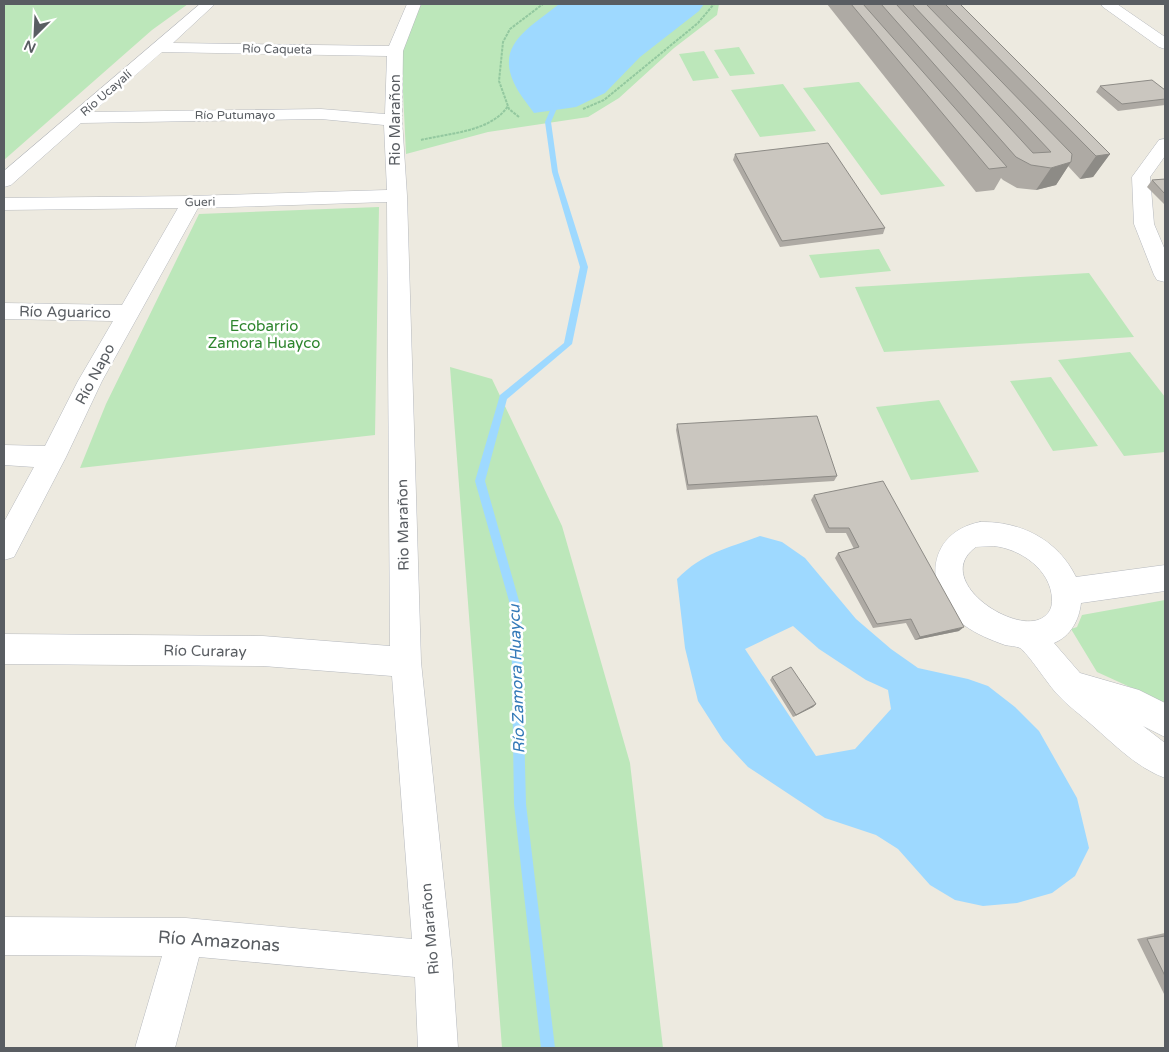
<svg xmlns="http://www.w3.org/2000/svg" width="1169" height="1052" viewBox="0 0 1169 1052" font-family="'Varela Round',sans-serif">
<rect width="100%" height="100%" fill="#edeae0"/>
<path fill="#bce7ba" d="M4,4H188L152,30L4,160Z
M412,4H719L717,15L674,48L619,98L588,117L488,132L406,154L401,50Z
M739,47L755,74L730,76L714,50Z
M704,51L719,78L693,81L679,54Z
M858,82H859L945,186L881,195L803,88Z
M783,84L816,131L760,137L731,90Z
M379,207L375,435L80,468L106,404L199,214Z
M879,249L891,271L820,278L809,255Z
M1089,273L1134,337L884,352L855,287Z
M1130,352L1165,397V452L1124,456L1058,360Z
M450,367L492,379L562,526L630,763L663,1048H502Z
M1051,377L1098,446L1053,451L1010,381Z
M939,400L979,472L911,480L876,407Z
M1165,600V703L1097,672L1071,629L1077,627L1082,615Z"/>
<path fill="#9ed9ff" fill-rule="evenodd" d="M559,4H704L699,11L640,57L605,93L576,107L534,113C527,103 519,94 514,83C495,43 533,26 559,4Z
M760,536L782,542L805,558L856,619L891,649L918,668L968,679L988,686L1015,707L1039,731L1077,798L1089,848L1075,876L1052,893L1017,903L983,906L955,900L930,885L898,849L876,835L825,818L748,767L723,740L698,701L685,648L677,579C704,552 726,549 760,536ZM793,626L819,649L866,680L888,690L891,709L855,749L816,756L745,649Z"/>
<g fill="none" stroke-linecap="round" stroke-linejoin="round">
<path fill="#9ed9ff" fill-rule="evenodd" d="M558,97L561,99L551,122L558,172L588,267L572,344L507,399L485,481L521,608L526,804L555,1048H541L514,804L511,608L475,481L500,395L564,343L580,267L552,172L545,122L555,99Z"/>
<g stroke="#b6b9be" stroke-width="1">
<path id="minor" d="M200,4H215L173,43L389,46L407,4H421L403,51L402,120L407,196L421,662L452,960L458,1048H418L415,977L199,957L175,1048H135L162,956L4,955V917L186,918L412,939L392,676L263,666L4,664V634L263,636L390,646L387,202L198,208L102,381L66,457L14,557L4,560V522L34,467L4,465V445L45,446L78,381L113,321L4,319V303L122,305L178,208L4,210V198L191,196L387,190L384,125L321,119L81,123L11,185L4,187V171ZM162,52L387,56L385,114L321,109L93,112Z
M1101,4H1117L1165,37V49L1159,47L1103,7Z
M1165,139V156L1150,177L1154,224L1165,250V282L1157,280L1154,275L1134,224L1132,177L1159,140Z
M980,522C1021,521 1058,540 1076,577L1165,565V591L1081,603C1079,620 1071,636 1054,643L1080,673L1139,690L1165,703V737L1143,726L1165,743V778C1136,767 1115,745 1092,725C1081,715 1068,706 1058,695C1049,686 1028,653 1020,648C1016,646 1009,646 1005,645C991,640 976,634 964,625C923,594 924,533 980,522ZM994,546C1021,549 1051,570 1052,599C1052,606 1051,611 1045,616C1019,639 929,580 976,547Z"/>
</g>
<path stroke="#93c89f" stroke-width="2" stroke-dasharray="3 1" stroke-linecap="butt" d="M583,109L604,100L698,23L714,4
M519,117L509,109L499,81L503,42L510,29L543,4
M421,140C449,133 491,132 508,106"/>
<use href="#minor" fill="#fff" fill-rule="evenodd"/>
</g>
<path fill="#aeaaa4" d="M827,4H960L1110,154L1093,177L1080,179L1068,166L1056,185L1036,190L1017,188L1003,180L1001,178L994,190L976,192Z
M1100,86L1165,90V105L1118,111L1096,92Z
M735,154L885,228L883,234L780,247L733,160Z
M1165,179V205L1147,187L1152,180Z
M677,424L837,476L834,481L687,490L676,430Z
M814,495L959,631L915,640L906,623L873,628L835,558L838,553L854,549L846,533H826L811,500Z
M772,677L816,704L813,707L793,717L770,680Z
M1165,933V996L1137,939Z"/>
<path fill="#8d8b86" d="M1110,154L1093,177L1080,179L1096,156Z
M1071,162L1056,185L1036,190L1051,168Z
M964,627L959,631L915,640L920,637Z
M816,704L813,707L793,717L796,715Z"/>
<path fill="#cac6bf" stroke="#8d8b86" d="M851,4H863L1007,167L989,169Z
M881,4H896L1033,153L1051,152L912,4H926L1072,154L1071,162L1051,168L1031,165L1016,157Z
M945,4H960L1110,154L1096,156Z
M1152,80L1165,90V99L1122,104L1100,86Z
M828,143L885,228L782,241L735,154Z
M1165,179V194L1152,180Z
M817,416L837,476L688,485L677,424Z
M883,481L964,627L920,637L911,619L877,624L838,553L859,547L849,528H829L814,495Z
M791,667L816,704L796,715L772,677Z
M1165,936V976L1147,939Z"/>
<g text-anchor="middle" stroke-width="5" stroke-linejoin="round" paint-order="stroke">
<g font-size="12" fill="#595d62" stroke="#fff">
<text transform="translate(277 49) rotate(1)" y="4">Río Caqueta</text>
<text transform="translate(106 93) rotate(-41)" y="4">Río Ucayalí</text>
<text x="235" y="119">Río Putumayo</text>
<text transform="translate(200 202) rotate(-1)" y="4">Gueri</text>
</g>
<g font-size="15" fill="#595d62" stroke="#fff">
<text transform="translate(395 120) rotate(-90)" y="5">Rio Marañon</text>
<text transform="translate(65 312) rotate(1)" y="5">Río Aguarico</text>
<text transform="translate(95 374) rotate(-62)" y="5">Río Napo</text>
<text transform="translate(403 525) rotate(-91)" y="5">Rio Marañon</text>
<text transform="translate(205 651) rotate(1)" y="5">Río Curaray</text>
<text transform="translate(430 929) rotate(-95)" y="5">Rio Marañon</text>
</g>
<g font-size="15" fill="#2e852e" stroke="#fff">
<text x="264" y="331">Ecobarrio<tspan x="264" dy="17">Zamora Huayco</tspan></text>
</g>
<g font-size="16" font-style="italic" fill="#347ab8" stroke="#fff">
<text transform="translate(516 679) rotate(-92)" y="6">Río Zamora Huaycu</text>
</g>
<g font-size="18" fill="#595d62" stroke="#fff">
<text transform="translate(219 941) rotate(4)" y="6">Río Amazonas</text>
</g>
</g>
<rect width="1169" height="1052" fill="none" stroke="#595d62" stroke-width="10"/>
<g transform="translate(35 35) rotate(204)" stroke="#ffffff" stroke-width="4" paint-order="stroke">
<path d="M0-4L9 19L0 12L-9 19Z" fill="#595d62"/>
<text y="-8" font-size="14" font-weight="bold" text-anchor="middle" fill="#595d62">N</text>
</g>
</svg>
